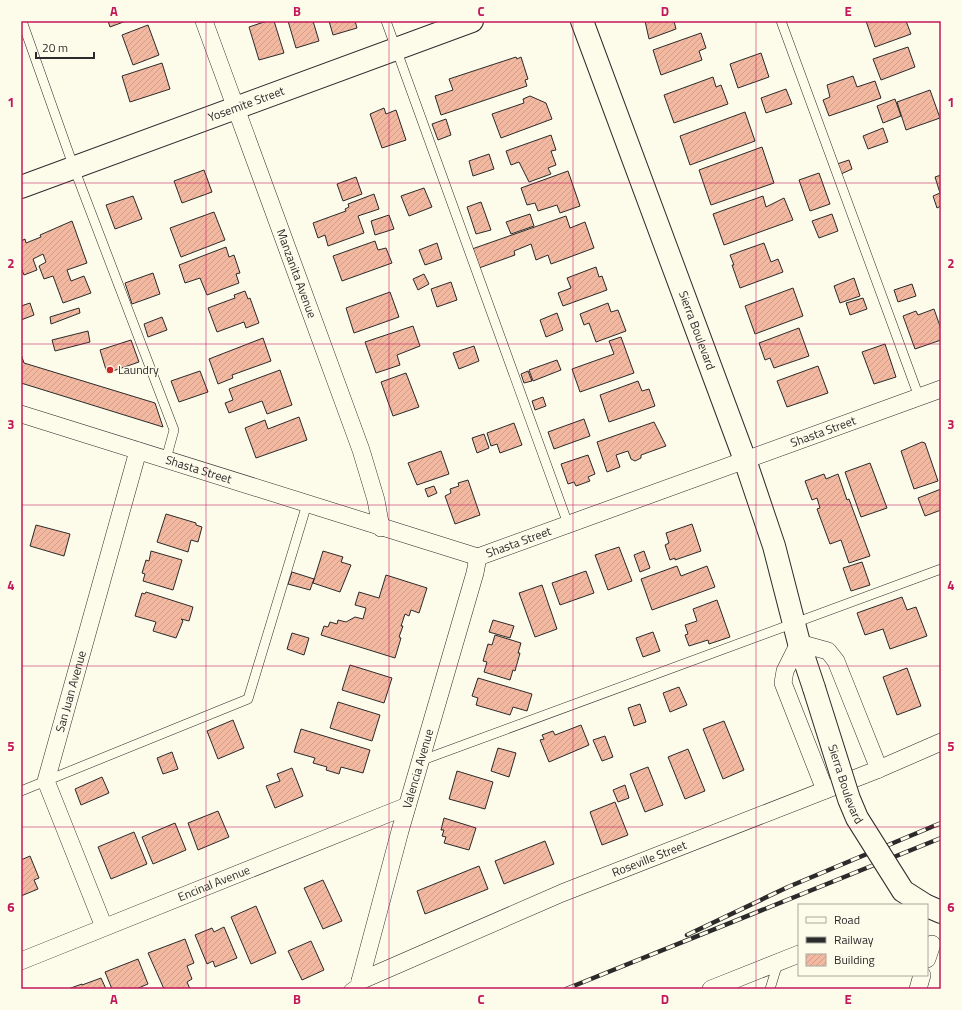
<svg xmlns="http://www.w3.org/2000/svg" width="962" height="1010" viewBox="0 0 962 1010" font-family="'Titillium Web',sans-serif">
<defs>
<pattern id="building-hatch" width="6" height="6" patternUnits="userSpaceOnUse"><rect width="6" height="6" fill="#f2b8a0"/><path d="M-1 1l2-2M0 6l6-6M5 7l2-2" fill="none" stroke="#d09e8a"/></pattern>
</defs>
<rect width="100%" height="100%" fill="#fdfbea"/>
<path fill="url(#building-hatch)" stroke="#2b2b2b" d="M108,21H126L110,27Z
M267,21H274L284,53L259,60L249,27Z
M288,21H313L319,41L296,48Z
M329,21H355L357,28L333,35Z
M645,21H674L676,29L649,39Z
M866,21H906L911,34L875,47Z
M148,25L159,55L133,65L122,35Z
M701,33L706,48L699,51L702,60L661,75L653,50Z
M908,47L915,67L881,80L873,59Z
M761,53L769,77L738,88L730,64Z
M516,57L517,59L521,57L528,79L525,80L527,86L441,115L435,96L453,90L449,79Z
M162,63L170,89L130,102L122,76Z
M853,76L857,87L875,81L881,98L829,116L823,100L830,97L827,85Z
M713,77L716,87L721,85L728,104L674,123L664,95Z
M786,89L792,104L766,113L761,98Z
M930,90L940,118L906,130L897,102Z
M530,96L546,103L552,119L501,138L492,114L524,103L523,99Z
M895,99L901,116L883,123L877,106Z
M384,108L386,114L396,110L406,140L382,148L370,114Z
M745,112L755,141L690,165L680,136Z
M446,119L451,135L438,140L432,124Z
M883,128L888,142L868,149L863,136Z
M551,135L556,150L551,151L556,165L548,168L551,174L529,182L519,162L511,165L506,151Z
M762,147L774,183L711,205L699,170Z
M489,154L494,169L473,176L469,161Z
M849,160L852,169L841,174L837,164Z
M204,170L212,192L182,203L174,181Z
M568,171L580,206L560,213L557,205L538,211L535,203L527,205L521,188Z
M819,173L830,204L810,211L799,180Z
M941,175V206L937,208L933,196L940,193L935,177Z
M356,177L362,194L343,201L337,184Z
M424,188L432,207L409,216L401,196Z
M374,194L379,209L358,216L364,233L328,246L325,235L318,238L313,223L346,211L345,209L349,207L348,204Z
M133,196L142,219L115,229L106,205Z
M763,196L766,207L784,198L793,220L724,245L713,214Z
M481,202L491,230L476,234L467,207Z
M214,212L225,240L181,257L170,228Z
M530,214L534,226L511,234L506,222Z
M832,214L838,231L819,238L812,221Z
M389,215L394,229L375,235L371,221Z
M566,216L570,228L585,222L594,248L551,264L548,255L536,260L531,244L514,251L515,255L479,268L472,249Z
M72,221L87,263L67,270L71,281L84,276L91,293L63,303L53,276L44,279L39,266L46,262L43,254L33,259L37,270L24,275L21,268V241L25,239L26,243L41,237L40,235Z
M375,241L378,250L386,248L392,263L342,281L333,256Z
M437,243L442,259L425,265L419,250Z
M764,243L771,262L778,259L783,272L740,288L732,265H734L730,255Z
M226,247L229,257L234,255L240,273L236,274L239,283L207,295L200,278L185,283L179,265Z
M596,267L599,277L602,276L607,290L563,306L558,293L571,288L567,278Z
M153,273L160,294L132,304L125,283Z
M424,274L429,284L418,290L413,279Z
M854,278L860,296L840,303L834,286Z
M451,282L457,300L437,307L431,289Z
M912,284L916,296L898,302L894,290Z
M793,288L803,316L755,334L745,306Z
M245,291L248,299L250,298L259,323L246,328L244,322L217,332L208,308L235,298L234,295Z
M390,292L399,317L354,333L346,308Z
M863,298L867,309L850,315L846,303Z
M30,303L34,315L21,320V306Z
M608,303L611,312L618,310L626,331L596,342L589,323L584,325L580,314Z
M79,308L80,313L51,324L50,317Z
M934,309L941,329V340L915,349L903,316L916,311L918,315Z
M557,313L563,330L546,337L540,320Z
M162,317L167,330L148,337L144,324Z
M413,326L420,346L397,355L400,365L376,373L365,342Z
M799,328L809,356L774,368L770,358L765,360L759,343Z
M88,331L90,342L55,351L52,340Z
M621,337L634,373L580,392L572,369L614,354L609,341Z
M263,338L271,361L232,375L233,378L218,384L209,359Z
M131,340L139,362L107,373L100,350Z
M885,344L896,377L874,384L862,352Z
M474,346L479,361L459,369L453,353Z
M21,354L24,363L155,403L163,427L21,383Z
M557,360L561,370L533,381L529,370Z
M818,366L828,393L787,407L777,381Z
M280,370L292,405L267,414L262,401L229,413L225,403L233,400L229,389Z
M200,371L208,392L179,402L171,381Z
M528,371L532,381L524,383L521,374Z
M406,373L419,407L393,416L381,382Z
M638,381L642,391L649,389L655,406L609,422L600,395Z
M543,397L546,406L535,410L532,401Z
M299,417L307,440L256,458L245,428L265,420L268,429Z
M584,419L590,436L554,449L548,432Z
M654,422L666,446L641,455V458L635,461L631,459L628,451L616,455L620,467L607,472L597,442Z
M514,423L522,445L500,453L497,444L491,446L487,433Z
M484,434L489,448L477,453L472,438Z
M922,442L925,443L938,481L914,489L901,451Z
M441,451L449,474L417,485L408,463Z
M588,455L595,474L588,477L590,481L576,486L574,482L568,484L561,464Z
M870,463L887,508L861,517L845,472Z
M824,474L826,479L838,474L847,500L849,499L870,556L849,563L841,540L830,544L817,509L820,508L817,498L812,500L805,481Z
M468,480L480,515L455,524L445,496L451,493L450,489L459,486L458,483Z
M434,486L437,493L428,497L425,489Z
M941,489V510L925,516L918,498Z
M166,514L196,523V525L202,527L198,542L191,540L188,552L157,542Z
M692,524L701,551L675,560V558L670,560L665,545L669,543L666,533Z
M36,525L70,534L64,556L30,546Z
M619,547L632,581L608,590L595,555Z
M151,551L182,560L173,590L143,581L145,574L142,573L146,560L149,561Z
M323,551L343,557L341,562L351,565L340,592L313,583Z
M644,551L650,568L640,572L634,555Z
M862,562L870,585L851,591L843,568Z
M677,566L681,576L707,566L715,587L652,610L641,579Z
M586,571L594,593L560,605L552,583Z
M292,572L314,579L310,590L288,584Z
M386,575L427,588L419,613L411,610L409,616L405,614L401,626H403L399,637L401,638L395,658L321,635L324,626L328,627L330,622L337,624L338,620L346,622L355,617L363,619L366,608L355,605L359,592L379,598Z
M542,585L557,629L535,637L519,593Z
M146,592L193,607L189,621L181,619L183,621L176,638L153,631L156,622L135,616L142,593L145,594Z
M902,597L907,610L916,607L927,636L890,649L883,629L865,635L857,613Z
M717,600L730,637L709,644L708,640L689,646L685,635L688,634L685,625L697,621L693,609Z
M493,620L514,626L510,638L489,632Z
M653,632L660,651L643,657L636,638Z
M292,633L309,638L304,655L287,649Z
M495,635L521,643L518,653H520L515,671L513,670L510,680L484,672L487,662L483,661L488,644L492,645Z
M350,665L392,678L384,703L342,690Z
M907,668L921,706L897,715L883,677Z
M478,678L532,694L527,711L513,707L510,715L476,705L478,698L472,696Z
M679,687L687,705L670,712L663,693Z
M338,702L380,715L372,741L330,728Z
M640,704L646,722L634,726L628,708Z
M233,720L244,748L218,759L207,731Z
M724,721L744,770L723,779L703,729Z
M581,725L589,745L549,762L540,740L544,739L542,735L553,731L555,735Z
M301,729L370,750L363,773L341,767L339,774L326,770L327,767L313,763L315,758L294,752Z
M605,736L613,757L602,761L593,740Z
M498,748L516,753L509,777L491,771Z
M688,749L705,791L685,799L668,757Z
M172,752L178,769L163,774L157,758Z
M648,767L663,805L645,812L630,774Z
M292,768L303,796L275,808L266,786L280,781L277,774Z
M457,771L493,782L485,809L449,799Z
M102,777L109,793L81,805L75,789Z
M625,785L629,798L618,802L613,790Z
M615,802L628,835L602,845L590,812Z
M218,811L229,837L198,850L188,823Z
M444,818L476,828L469,850L444,843L446,837L442,836L444,830H441Z
M175,823L186,850L153,864L142,837Z
M134,832L147,864L111,879L98,847Z
M545,841L554,864L504,884L495,861Z
M30,856L39,878L34,880L38,889L21,896V860Z
M479,866L488,889L425,914L417,891Z
M323,880L342,921L323,929L304,888Z
M256,906L276,953L251,964L231,917Z
M224,927L237,958L215,967L213,961L207,964L195,935L212,928L214,932Z
M185,939L194,963L187,966L192,979L187,982L190,989H164L148,953Z
M311,941L324,970L302,980L288,951Z
M138,959L148,984L136,989H112L105,972Z
M101,978L106,989H68L82,984V985Z"/>
<g fill="none" stroke-linecap="round" stroke-linejoin="round">
<g stroke="#2b2b2b" stroke-width="10">
<path id="lane" d="M22,21L74,168L174,430L166,459
M386,21L568,524
M781,21L919,397
M420,761L941,569
M21,791L248,699L307,504
M349,989L360,981
M770,989L778,963"/>
</g>
<g stroke="#2b2b2b" stroke-width="18">
<g id="street">
<path id="s1" d="M204,21L361,450L376,500L381,528"/>
<path id="s2" d="M21,414L478,557L941,389"/>
<path d="M825,790L783,683L785,671L799,643L828,651L836,661L879,769"/>
<path id="s3" d="M104,927L46,781L138,451"/>
<path d="M927,959L932,944"/>
<path id="s4" d="M21,961L407,806"/>
<path id="s5" d="M360,981L562,893L879,769L941,742"/>
<path id="s6" d="M360,981L400,831L475,573L478,557"/>
<path d="M711,989L799,954"/>
<path d="M918,989L922,975"/>
</g>
</g>
<g stroke="#2b2b2b" stroke-width="24">
<g id="secondary">
<path id="s7" d="M582,21L745,460L774,546L799,643L814,688"/>
<path id="s8" d="M21,187L472,21"/>
<path d="M927,906L941,912"/>
</g>
</g>
<use href="#lane" stroke="#fdfbea" stroke-width="9"/>
<use href="#street" stroke="#fdfbea" stroke-width="17"/>
<use href="#secondary" stroke="#fdfbea" stroke-width="22"/>
<g stroke="#2b2b2b" stroke-width="4.5">
<path id="rail" d="M687,935L788,887L941,823
M566,989L941,838"/>
</g>
<use href="#rail" stroke="#fdfbea" stroke-width="3" stroke-dasharray="9" stroke-linecap="butt"/>
<g stroke="#2b2b2b" stroke-width="24" stroke-linecap="butt">
<g id="secondary-bridge">
<path id="s9" d="M814,688L849,799L857,818L903,891L925,905"/>
</g>
</g>
<use href="#secondary-bridge" stroke="#fdfbea" stroke-width="22"/>
</g>
<path fill="none" stroke="#c2185b" stroke-width="1" stroke-opacity="0.55" d="M206,21V989M389,21V989M573,21V989M756,21V989M21,183H941M21,344H941M21,505H941M21,666H941M21,827H941"/>
<circle fill="#c62828" stroke="#fdfbea" stroke-width="1.5" cx="110" cy="370" r="4"/>
<g text-anchor="middle" stroke-width="3" stroke-linejoin="round" paint-order="stroke">
<g font-size="12" fill="#2b2b2b" stroke="#fdfbea">
<text dy="4" stroke="none"><textPath href="#s8" startOffset="240">Yosemite Street</textPath></text>
<text dy="4" stroke="none"><textPath href="#s1" startOffset="269">Manzanita Avenue</textPath></text>
<text dy="4" stroke="none"><textPath href="#s7" startOffset="330">Sierra Boulevard</textPath></text>
<text dy="4" stroke="none"><textPath href="#s2" startOffset="846">Shasta Street</textPath></text>
<text dy="4" stroke="none"><textPath href="#s2" startOffset="186">Shasta Street</textPath></text>
<text dy="4" stroke="none"><textPath href="#s2" startOffset="522">Shasta Street</textPath></text>
<text dy="4" stroke="none"><textPath href="#s3" startOffset="250">San Juan Avenue</textPath></text>
<text dy="4" stroke="none"><textPath href="#s6" startOffset="220">Valencia Avenue</textPath></text>
<text dy="4" stroke="none"><textPath href="#s9" startOffset="101">Sierra Boulevard</textPath></text>
<text dy="4" stroke="none"><textPath href="#s5" startOffset="314">Roseville Street</textPath></text>
<text dy="4" stroke="none"><textPath href="#s4" startOffset="208">Encinal Avenue</textPath></text>
</g>
<g font-size="12" fill="#2b2b2b" stroke="#fdfbea" text-anchor="start">
<text x="118" y="374">Laundry</text>
</g>
</g>
<rect width="962" height="1010" fill="none" stroke="#fdfbea" stroke-width="44"/>
<rect x="798" y="904" width="130" height="72" fill="#fdfbea" stroke="#a9a89e"/>
<rect x="806" y="917" width="20" height="6" fill="#fdfbea" stroke="#a9a89e"/>
<text x="834" y="924" font-size="12" fill="#2b2b2b">Road</text>
<rect x="806" y="937" width="20" height="6" fill="#2b2b2b" stroke="#a9a89e"/>
<text x="834" y="944" font-size="12" fill="#2b2b2b">Railway</text>
<rect x="806" y="954" width="20" height="12" fill="url(#building-hatch)" stroke="#a9a89e"/>
<text x="834" y="964" font-size="12" fill="#2b2b2b">Building</text>
<path d="M36 52v6h58v-6" fill="none" stroke="#2b2b2b" stroke-width="2"/>
<text x="42" y="52" font-size="12" fill="#2b2b2b" stroke="#fdfbea" stroke-width="3" paint-order="stroke">20 m</text>
<rect x="22" y="22" width="918" height="966" fill="none" stroke="#c2185b" stroke-width="1.5"/>
<g font-size="13" text-anchor="middle" font-weight="bold" fill="#c2185b">
<text x="114" y="16">A</text>
<text x="297" y="16">B</text>
<text x="481" y="16">C</text>
<text x="665" y="16">D</text>
<text x="848" y="16">E</text>
<text x="11" y="107">1</text>
<text x="951" y="107">1</text>
<text x="11" y="268">2</text>
<text x="951" y="268">2</text>
<text x="11" y="429">3</text>
<text x="951" y="429">3</text>
<text x="11" y="590">4</text>
<text x="951" y="590">4</text>
<text x="11" y="751">5</text>
<text x="951" y="751">5</text>
<text x="11" y="912">6</text>
<text x="951" y="912">6</text>
<text x="114" y="1004">A</text>
<text x="297" y="1004">B</text>
<text x="481" y="1004">C</text>
<text x="665" y="1004">D</text>
<text x="848" y="1004">E</text>
</g>
</svg>
